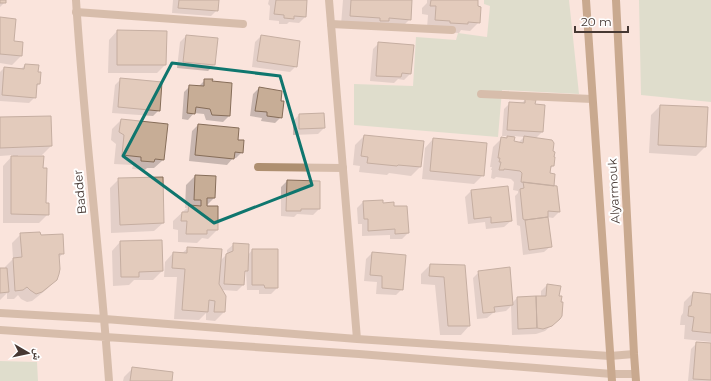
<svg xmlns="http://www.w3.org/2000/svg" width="711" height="381" viewBox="0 0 711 381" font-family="Montserrat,'Noto Naskh Arabic',sans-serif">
<rect width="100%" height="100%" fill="#fae4dc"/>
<path fill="#bfd6b9" d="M484,0H569L579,94L502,90L498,137L354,125V84L413,86L416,37L456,40L458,33L487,37L490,6L484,4Z
M639,0H711V102L641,95Z
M0,361L37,362L38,381H0Z"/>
<path fill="#0003" fill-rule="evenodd" d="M0,0H5V2L0,7Z
M173,0H218L217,10L211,16L172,13Z
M269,0H306L305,17L299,23L289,22L287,24H279V21L269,20L270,6L268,4Z
M343,0H411L410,19L401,28L341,25Z
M427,0H477L479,22L470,31L461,30L459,33L442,32L427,28L428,15L422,14V8L427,3Z
M0,18L12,42L22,43L21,56L12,65L0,63Z
M117,31L165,65L157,73H108L109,40Z
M186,36L217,39L214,65L208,71L177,68L180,42Z
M261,36L296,66L290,72L252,67L255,42Z
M379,43L410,74L404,80L398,79L394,83L370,81L373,49Z
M25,65L37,73L39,84L36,87L35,97L29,103L0,101V72L4,68L20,70Z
M121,79L159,110L153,116L112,113L115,85Z
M205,80L229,116L223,122L206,120L204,114L194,113L188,120L182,119L184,92L190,86H199Z
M259,88L281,117L275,123L261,121L262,118L250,116L253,94Z
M525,100L534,105L544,106L542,132L535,139L552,152L553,166L549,170L559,212L553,218L547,217L551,246L544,252L523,255L520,226L517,225L515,196L518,193V191L513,190L514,182L511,179L496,177L494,179L491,178L492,170H491L492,167H490L493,147L502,138L506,139L509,136H502L504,109L510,103L521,104ZM514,136L524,137L518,143L513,142Z
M660,106L707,108L705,147L696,156L649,153L651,115Z
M299,115L324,128L318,134L293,135V121Z
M0,118L51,146L42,155H18V157L42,169L45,204L48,214L39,223H3V166L13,155L0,156Z
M121,120L163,160L154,168H147L145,170L132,169L133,165L114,164L116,144L111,140L112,129Z
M198,125L237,141L242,152L236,158H233L227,165L189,161L192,131Z
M364,136L423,142L420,167L411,176L389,173L387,175L359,172L360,166L353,165L355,145Z
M433,139L483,175L474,184L422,179L425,148Z
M195,176L214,198L205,207L217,230L208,239L202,238L197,243L178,242V230L173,229V221L187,208H185L186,185Z
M119,179L163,223L154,231L111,233L110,188Z
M287,181L319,209L313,215L297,214L294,217L281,216V187Z
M471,191L511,221L504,227L486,229L485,222L468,224L465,197Z
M363,202L382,204L393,208L408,233L402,239H390V235L362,236V224H358L357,208Z
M21,234L40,236L63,253L59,258L56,279L47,289L32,301L27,302L21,299L18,295L14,299H7V293L0,300V269H5V267L13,259L12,243Z
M161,241L162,271L153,280H134L129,285L113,286L112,251L120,242Z
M234,244L248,255L252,250L277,288L271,294H259V290H247L246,271L244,274L243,285L237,291L222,290L224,312L215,321L206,320V313L199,320L174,319L177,277H164L165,262L173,253L181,254L188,248L220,261L227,254V250Z
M372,253L402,289L396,295L376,294L377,282L364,281L366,259Z
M430,265L464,266L469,326L461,335H440L435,285L421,284V274Z
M479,272L512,303L517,298L541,297V291L547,285L558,296L559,319L545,331L536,334L512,335L511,306L506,311L493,313L487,318L477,319L473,278Z
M693,293L711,295V342L684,339L685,325H680L681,316L683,313L684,302Z
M697,343L711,344V381H688L691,349Z
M132,369L171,381H123L124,377Z"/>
<path fill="#c7ad96" stroke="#866d59" d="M0,0H6V3H0Z
M179,0H219L218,11L178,8Z
M276,0H307L306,17L294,16V19L284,18V15L274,14Z
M351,0H412L411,20L389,18V21H380V18L350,16Z
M431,0H478V6L481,7L480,23L468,22V24L450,23V21L435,20L436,6H430Z
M0,17L16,19L14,41L23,42L22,56L0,54Z
M117,30L167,31L166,65H117Z
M186,35L218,38L215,65L183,62Z
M261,35L300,41L297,67L257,61Z
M378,42L414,45L411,74L402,73L401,77L376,76Z
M25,64L39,65L38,72H41L40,84H37L36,98L2,95L4,67L24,69Z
M120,78L162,82L160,111L118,107Z
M204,79H213L212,81L232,83L230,116L212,115L210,109L196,107L195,114L187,113L189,85L204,86Z
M259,87L282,91L281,101H284L282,118L267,116V112L255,111Z
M525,99L536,100L535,104L545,105L543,132L507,130L509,102L525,103Z
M660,105L708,107L706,147L658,145Z
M324,113L325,128L299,129V114Z
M51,116L52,146L0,148V117Z
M121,119L168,124L164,160L155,159L154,162L141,161V157L122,155L124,135L119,132Z
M198,124L239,128L238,140H244L243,153L235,152L234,159L195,155Z
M364,135L424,141L421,167L398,165L397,166L367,163L368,157L361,156Z
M507,136L515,137L514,141L523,143L524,136L552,140L554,143L553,151L555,152L554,157H555L554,166H551L550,173L555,174L554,186L521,182L522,173L520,171L504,169V170H499L501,162H499L500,158H498L501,137L507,138Z
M433,138L487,143L484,176L430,171Z
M11,156H44L43,168H47L46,203H49V215L11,214Z
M195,175L216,176L215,198H207V206H218V230H207V234H186L187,221H181L182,212H188L189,205L201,206V200H194Z
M163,177L164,223L120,225L118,178Z
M287,180L320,181V209H301V211H286Z
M523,182L557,186L560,212L548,211V217L525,220L523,219L520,189L524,188Z
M508,186L512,221L491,223V217L474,219L471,190Z
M383,200V203L394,202V206H407L409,233L395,234V229L368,231V219H364L363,201Z
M548,217L552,247L529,250L525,220Z
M40,232L41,235L63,234L64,254H59L60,269L59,274L57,280L42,292L36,294L30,290L27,287L23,290L15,291L13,258L22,257L20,233Z
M162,240L163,271L139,272V277H121L120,241Z
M233,243L249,244L248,271H245L244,285L224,284L226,254L233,251Z
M187,247L222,249L219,284L226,296L225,312H214L215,301L209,300L208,312L182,310L185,269L172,268L173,252L187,253Z
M252,249H278V288H265L264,285H252Z
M372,252L406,255L403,290L382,288V276L370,275Z
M430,264L465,265L470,326H448L444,277L429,276Z
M510,267L513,305L494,307L495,312L483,313L478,271Z
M0,268H7L9,292L0,293Z
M547,284L561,286L559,296H562L561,302H563L562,316L560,319L552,326L543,329L537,328L536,296H546Z
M693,292L711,294V333L692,331L694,317L688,316L689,306H691Z
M536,296L537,328L518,329L517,297Z
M696,342L711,343V380L693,379Z
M132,367L173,372L172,381H130Z"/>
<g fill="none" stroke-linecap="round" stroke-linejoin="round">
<path stroke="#ae8f70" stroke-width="8" d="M76,12L243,24
M331,24L452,30
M481,94L592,99
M258,167L343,168"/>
<path stroke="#ae8f70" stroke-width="8" d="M76,0C84,127 100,254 109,381
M329,0L357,339
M0,313L105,319L357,339L610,356L634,354
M0,330L359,354L612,374H635"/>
<path stroke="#8f6232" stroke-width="8" d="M586,0L612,381
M616,0L634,354L636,381"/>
</g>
<path d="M0 0H711V381H0ZM172,63L280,76L312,185L214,223L123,156Z" fill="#fae4dc" fill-opacity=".55" fill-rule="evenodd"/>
<path fill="none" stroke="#0f766e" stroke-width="3" stroke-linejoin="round" d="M172,63L280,76L312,185L214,223L123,156Z"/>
<g text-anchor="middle" stroke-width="4" stroke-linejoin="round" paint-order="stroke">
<g font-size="12" fill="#463833" stroke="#fff">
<text transform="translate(614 191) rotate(-93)" y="4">Alyarmouk</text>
<text transform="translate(80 192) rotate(-96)" y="4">Badder</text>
</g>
</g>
<g transform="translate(28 353) rotate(99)" stroke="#ffffff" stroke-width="3" paint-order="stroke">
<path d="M0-3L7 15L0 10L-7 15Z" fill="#463833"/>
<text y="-6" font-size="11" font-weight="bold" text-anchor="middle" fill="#463833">ش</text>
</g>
<path d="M575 26v6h53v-6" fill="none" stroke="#463833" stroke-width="2"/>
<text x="581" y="26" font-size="12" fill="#463833" stroke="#ffffff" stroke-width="3" paint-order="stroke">20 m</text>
</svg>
